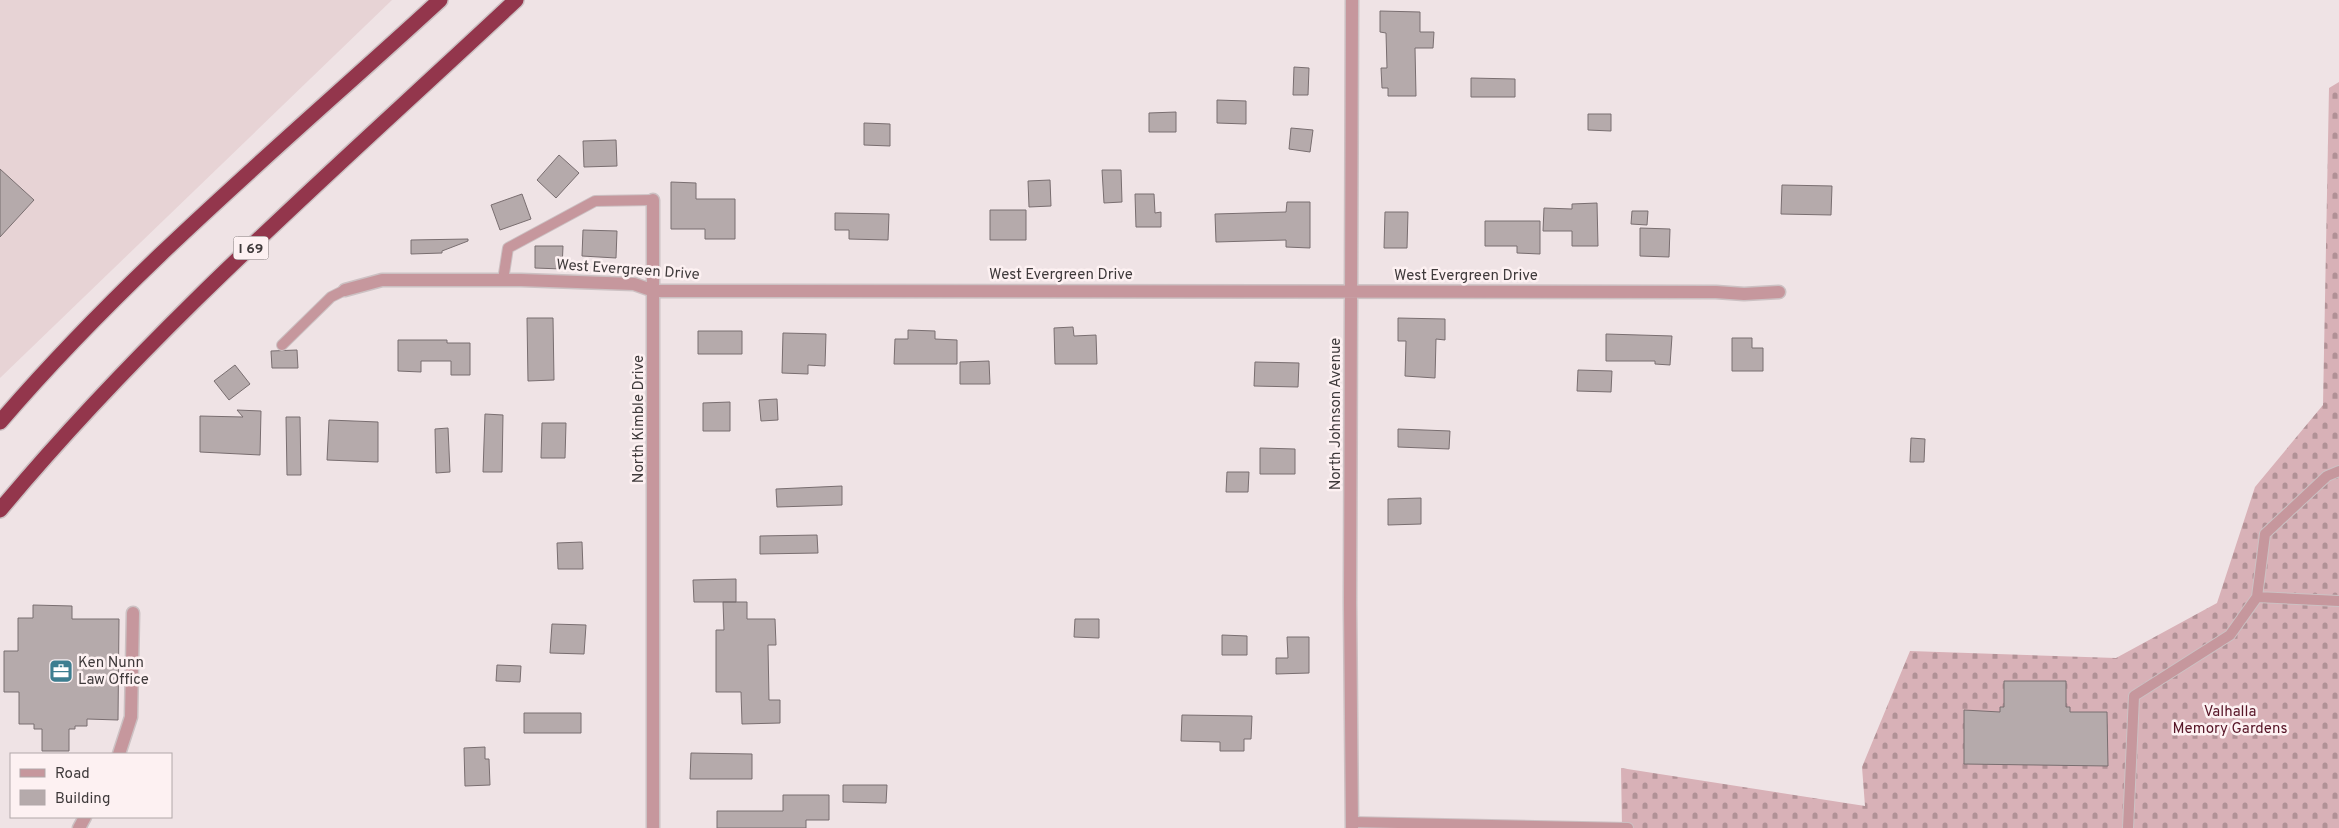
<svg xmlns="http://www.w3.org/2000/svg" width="2339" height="828" viewBox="0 0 2339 828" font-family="Overpass,sans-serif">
<defs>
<pattern id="cemetery-stones" width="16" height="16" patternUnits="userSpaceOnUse" patternTransform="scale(1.25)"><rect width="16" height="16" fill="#d8b1b7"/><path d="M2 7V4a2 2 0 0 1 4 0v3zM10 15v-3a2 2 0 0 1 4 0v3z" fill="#b19196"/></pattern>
</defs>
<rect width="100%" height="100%" fill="#efe3e5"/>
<path fill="#e7d3d5" d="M0,0H392L0,378Z"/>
<path fill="url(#cemetery-stones)" d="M2339,82V828H1622L1621,768L1865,806L1862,767L1910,651L2116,658L2217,603L2255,487L2323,405L2329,88Z"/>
<path fill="#b5aaab" stroke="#796e70" d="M1380,11L1420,12V32H1434L1433,48H1415L1416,96H1388V88H1382L1381,68H1387L1386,33L1380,32Z
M1294,67L1309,68L1308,95H1293Z
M1471,78L1515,79V97H1471Z
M1217,100L1246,101V124L1217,123Z
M1176,112V132H1149V113Z
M1588,114H1611V131L1588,130Z
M864,123L890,124V146L864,145Z
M1291,128L1313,130L1310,152L1289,149Z
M616,140L617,166L584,167L583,141Z
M559,155L579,173L556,198L537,180Z
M0,169L34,200L0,237Z
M1102,170H1121L1122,202L1104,203Z
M1050,180L1051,206L1029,207L1028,181Z
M671,182L696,183V199H735V239H705V229H671Z
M1782,185L1832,186L1831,215L1781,214Z
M522,194L531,219L500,230L491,205Z
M1135,194H1154L1155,213L1161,212V227H1136Z
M1287,202H1310V248L1286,247V240L1216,242L1215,214L1286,212Z
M1597,203L1598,246H1572V231H1543L1544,208L1572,209V204Z
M990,210H1026V240H990Z
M1632,211H1648L1647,225L1631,224Z
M1385,212H1408L1407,248H1384Z
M835,213L889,214L888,240L849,239V230H835Z
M1485,221H1540V254L1517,253V246H1485Z
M1640,228L1670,229L1669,257L1640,256Z
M583,230L617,231L616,258L582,256Z
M468,239V241L442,251V253L411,254V240Z
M535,246H563L562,269L535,268Z
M527,318H553L554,380L528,381Z
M1398,318L1445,319V340L1436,339L1435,378L1405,376L1406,341H1398Z
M1073,327L1074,336L1096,335L1097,364H1055L1054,328Z
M908,330L935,331V339L957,340V364H894L895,339H908Z
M698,331H742V354H698Z
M783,333L826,334L825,366L808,365V374L782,373Z
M1606,334L1672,336L1670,365L1655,364V361H1606Z
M1732,338H1752V348H1763V371H1732Z
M398,340H447V343H470V375H451V361H421V372L398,371Z
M297,350L298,368H272L271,351Z
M989,361L990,384H960V362Z
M1255,362L1299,363L1298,387L1254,386Z
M235,365L250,384L229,400L214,381Z
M1578,370L1612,371L1611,392L1577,391Z
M777,399L778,420L761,421L759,400Z
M730,402V431H703V403Z
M237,410L261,411L260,455L200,452V416L243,417Z
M485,414L503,415L502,472H483Z
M286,417H300L301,475H287Z
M329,420L378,422V462L327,460Z
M542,423H566L565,458H541Z
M448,428L450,472L436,473L435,429Z
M1398,429L1450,431L1449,449L1398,447Z
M1911,438L1925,439L1924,462H1910Z
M1260,448L1295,449V474H1260Z
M1227,472H1249L1248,492H1226Z
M842,486V505L777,507L776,489Z
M1421,498V524L1388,525V499Z
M817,535L818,553L760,554V536Z
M582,542L583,569H558L557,543Z
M736,579V602H694L693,580Z
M723,602H747V619H775L776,645H768L769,700H780V723L742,724L741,692H716V630H724Z
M33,605L72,606V619H119L118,720L87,719V726H75V729H69V751H42V729H34V724H19V692H4V651H18V618H33Z
M1075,619H1099V638L1074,637Z
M552,624L586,625L584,654L550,653Z
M1222,635L1247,636V655H1222Z
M1287,637H1309V673L1276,674V658H1288Z
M497,665L521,666L520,682L496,681Z
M2004,681H2066V707H2070V712H2107L2108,766L1964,764V710L2000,712V707H2004Z
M524,713H581V733H524Z
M1182,715L1252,716L1251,739H1244V751H1220V742L1181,741Z
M485,747V759H489L490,785L465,786L464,748Z
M691,753L752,754V779H690Z
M843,785H887L886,803L843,802Z
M783,795H829V820H806V828H717V811H783Z"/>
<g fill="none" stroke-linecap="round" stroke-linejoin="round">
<g stroke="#ccc1c3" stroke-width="12">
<path id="lane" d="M503,280L508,248L595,201L653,200
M282,345L331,297L345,290
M2257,597L2265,534L2327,476L2339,471
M1352,822L1628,828
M2128,828L2134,696L2230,635L2257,597L2339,601"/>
</g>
<g stroke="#ccc1c3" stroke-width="15">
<path id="street" d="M1352,0L1350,603L1352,828
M345,290L382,280H521L634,284L654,291L1716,292L1744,294L1779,292
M119,754L131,717L133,613
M79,828L85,817
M653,828V200"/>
</g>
<g stroke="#ccc1c3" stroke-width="18">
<path id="highway" d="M0,422C132,268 291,137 440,0
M0,510C155,324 340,165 516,0"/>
</g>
<use href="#lane" stroke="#c6979d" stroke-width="10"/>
<use href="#street" stroke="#c6979d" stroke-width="12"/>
<use href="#highway" stroke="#93364c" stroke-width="15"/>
</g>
<defs>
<g id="office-square" transform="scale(1.25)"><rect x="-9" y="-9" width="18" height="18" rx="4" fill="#3d7e90" stroke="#fdf1f2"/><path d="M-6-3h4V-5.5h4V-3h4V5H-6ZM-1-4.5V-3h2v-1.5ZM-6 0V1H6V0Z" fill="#fff"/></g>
</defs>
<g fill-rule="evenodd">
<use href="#office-square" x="61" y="671"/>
</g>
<g text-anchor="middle" stroke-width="5" stroke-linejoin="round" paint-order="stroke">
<rect fill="#fdf1f2" stroke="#787172" stroke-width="1" x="233.5" y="236.5" width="35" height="23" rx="4"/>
<g font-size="14" font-weight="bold" fill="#3f3a3b">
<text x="251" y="253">I 69</text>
</g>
<g font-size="15" fill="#3f3a3b" stroke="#fdf1f2">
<text transform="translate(628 269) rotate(4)" y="5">West Evergreen Drive</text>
<text x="1061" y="279">West Evergreen Drive</text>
<text x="1466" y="280">West Evergreen Drive</text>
<text transform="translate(1335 414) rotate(-90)" y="5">North Johnson Avenue</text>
<text transform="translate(638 419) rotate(-90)" y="5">North Kimble Drive</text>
</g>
<g font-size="15" fill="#3f3a3b" stroke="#fdf1f2" text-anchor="start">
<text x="78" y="667">Ken Nunn<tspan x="78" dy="17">Law Office</tspan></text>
</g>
<g font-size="15" fill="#571527" stroke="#fdf1f2">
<text x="2230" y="716">Valhalla<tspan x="2230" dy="17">Memory Gardens</tspan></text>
</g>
</g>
<rect x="10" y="753" width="162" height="65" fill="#fdf1f2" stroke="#b1a8a9"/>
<rect x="20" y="769" width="25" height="8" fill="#c6979d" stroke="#b1a8a9"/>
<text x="55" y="778" font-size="15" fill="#3f3a3b">Road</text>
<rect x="20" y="790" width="25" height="15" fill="#b5aaab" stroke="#b1a8a9"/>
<text x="55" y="803" font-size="15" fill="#3f3a3b">Building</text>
</svg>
